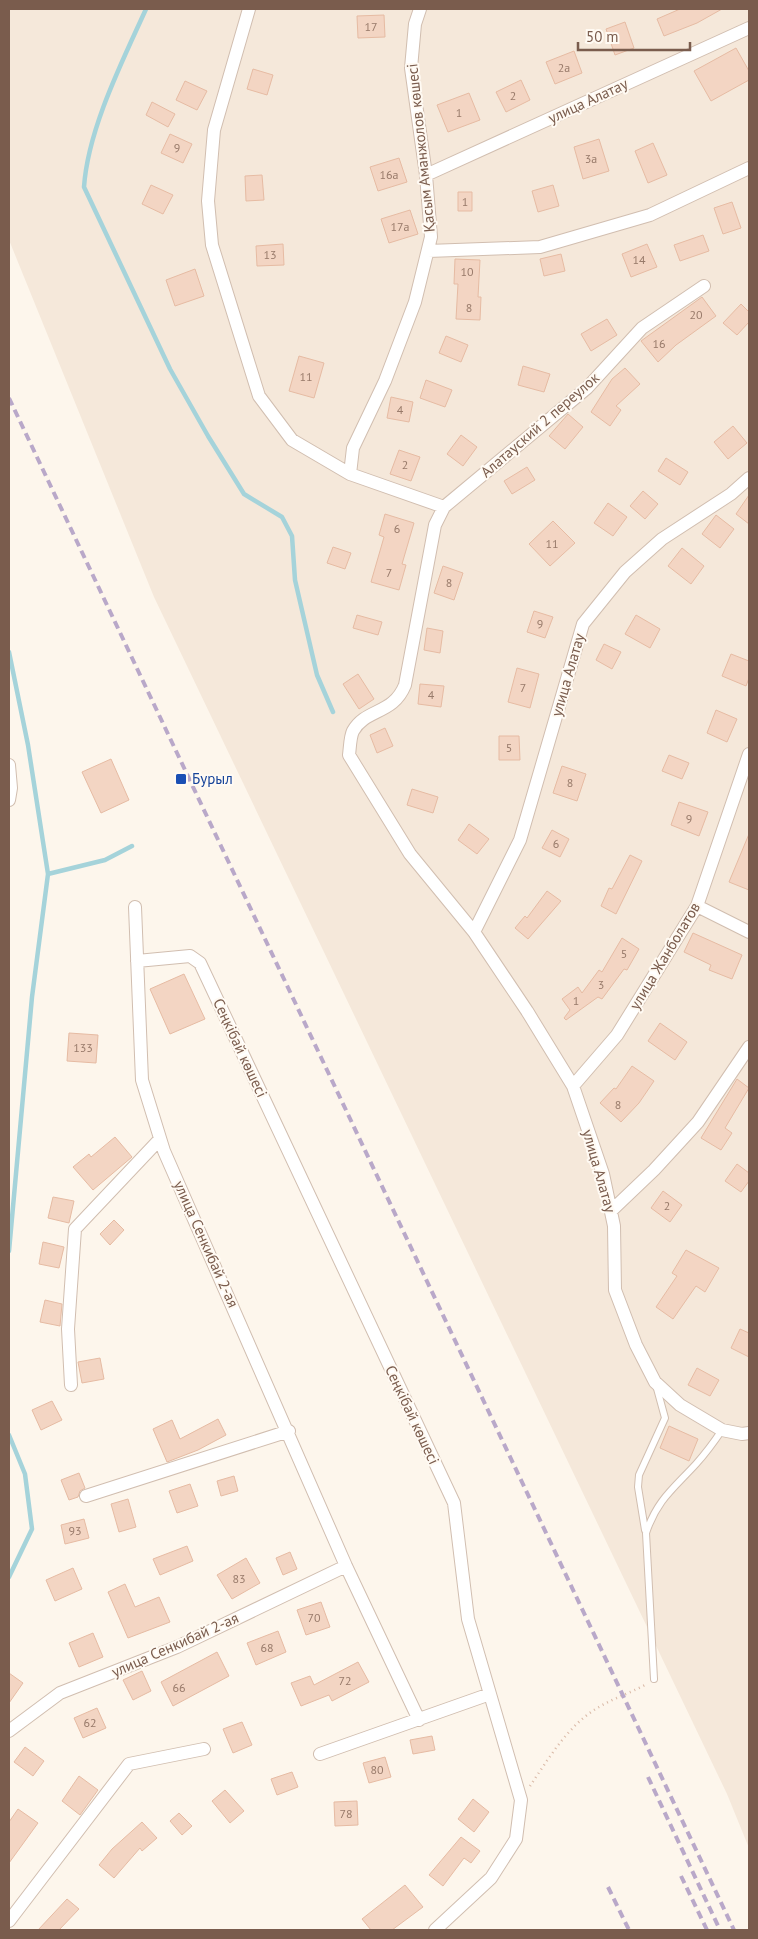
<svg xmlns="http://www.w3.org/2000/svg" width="758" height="1939" viewBox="0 0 758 1939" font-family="'PT Sans',sans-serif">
<rect width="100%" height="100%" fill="#fdf6ec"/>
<path fill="#f5e8da" d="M9,9H749V1848L727,1794L154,597L9,240Z"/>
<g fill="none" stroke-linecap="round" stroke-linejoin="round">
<path stroke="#a5d3da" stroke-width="4.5" d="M146,9C122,62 88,129 84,187L170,369L208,436L244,494L282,517L292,536L295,580L317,675L333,712
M9,652L28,745L48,874L32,997L9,1251
M48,874L105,860L132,846
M9,1435L25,1474L32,1529L9,1577"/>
</g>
<path fill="#f3d5c3" stroke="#e6bba3" d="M680,9H722L697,23L664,36L657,19Z
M384,15L385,37L358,38L357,16Z
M625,22L634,48L615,55L606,29Z
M736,48L749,71V80L711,101L694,71Z
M574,51L582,73L555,84L546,62Z
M253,69L273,75L267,95L247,89Z
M521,80L530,100L506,112L496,92Z
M185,81L207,91L197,110L176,100Z
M469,93L480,120L448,132L437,105Z
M152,102L175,114L168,127L146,115Z
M170,134L192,144L183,163L161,153Z
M599,139L609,171L583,179L574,147Z
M653,143L667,175L648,183L635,151Z
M399,158L407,182L378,191L370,167Z
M262,175L264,200L246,201L245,176Z
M151,185L173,195L163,214L142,204Z
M553,185L559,206L538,212L532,191Z
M458,192H472V211H458Z
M732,202L741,228L723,234L714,208Z
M410,210L418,234L389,243L381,219Z
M703,235L709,251L680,261L674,245Z
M283,244L284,265L257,266L256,246Z
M647,244L657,267L631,277L622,254Z
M561,254L565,271L544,276L540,259Z
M455,259L480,260L478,297H481L480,320L456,319L458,284H454Z
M195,269L204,296L175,306L166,280Z
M702,297L716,316L676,345L658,362L641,341Z
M741,304L749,312V322L737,335L723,323Z
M607,319L617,335L591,351L581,334Z
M446,336L468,345L461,362L439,353Z
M299,356L324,363L314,398L289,391Z
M523,366L550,374L544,392L518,385Z
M625,368L640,384L616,406L621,410L610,426L591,412L612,379Z
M426,380L452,390L445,407L420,398Z
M391,397L413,402L409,422L387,418Z
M568,414L583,427L565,449L549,436Z
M733,426L747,443L728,459L714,442Z
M461,435L477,447L463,466L447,454Z
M399,450L420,457L411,481L390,474Z
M666,458L688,472L680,485L658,471Z
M527,467L535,480L512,494L504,481Z
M643,491L658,504L645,519L630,506Z
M749,495V524L736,514Z
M608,503L627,517L613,536L594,523Z
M385,514L414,523L402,564L406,565L399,590L371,582L384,537L379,535Z
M716,515L734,529L720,548L702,534Z
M553,521L575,543L550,566L529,544Z
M333,547L351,553L345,569L327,563Z
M682,548L704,566L691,584L668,566Z
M443,566L463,573L454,600L434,593Z
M534,611L553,617L545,638L527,632Z
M357,615L382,622L378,635L353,628Z
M636,615L660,629L650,648L625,634Z
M427,628L443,631L440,653L424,650Z
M604,644L621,652L612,669L596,660Z
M731,654L749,661V678L746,686L722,676Z
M517,668L539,674L530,708L508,702Z
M358,674L374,699L359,709L343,684Z
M420,684L444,686L441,707L418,704Z
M716,710L737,719L727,742L707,733Z
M385,728L393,746L377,753L370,735Z
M499,736H519L520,760H499Z
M669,755L689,763L682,779L662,771Z
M111,759L129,800L101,813L82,772Z
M562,766L586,774L577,801L553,793Z
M412,789L438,797L433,813L407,805Z
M679,802L708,812L699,836L671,825Z
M469,824L489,839L477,854L458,840Z
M552,830L569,839L560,857L542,848Z
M749,834V890L729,882Z
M630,855L642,861L616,914L601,906L609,888L612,889Z
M547,891L561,901L528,939L515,928L525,916L527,918Z
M693,933L742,955L732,979L709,970L711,965L684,952Z
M622,938L639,949L627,970L624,969L602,999L598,997L566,1020L564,1018L570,1010L562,999L578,987L582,993L599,970L602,972Z
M184,974L205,1019L170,1034L150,989Z
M660,1023L687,1042L675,1060L648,1041Z
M69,1033L98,1035L96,1063L67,1061Z
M632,1066L654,1081L639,1103L621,1122L600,1103L614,1088L616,1089Z
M737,1079L749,1088L725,1128L732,1133L721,1150L701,1138Z
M115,1137L132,1157L93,1190L73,1167L89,1154L91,1157Z
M737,1164L749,1173V1181L741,1192L725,1181Z
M663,1191L682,1205L670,1222L651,1208Z
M53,1197L74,1201L69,1223L48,1218Z
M114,1220L124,1230L110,1245L100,1234Z
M43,1242L64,1247L59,1268L39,1264Z
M686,1250L719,1268L705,1292L696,1286L673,1319L656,1307L677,1276L672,1273Z
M45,1300L62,1304L60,1326L40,1322Z
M740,1329L749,1333V1357L731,1348Z
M100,1358L104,1379L82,1383L78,1362Z
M697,1368L719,1380L710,1396L688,1385Z
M52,1401L62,1420L41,1430L32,1410Z
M218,1419L226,1435L198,1450L167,1462L153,1429L172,1420L180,1439Z
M669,1426L698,1439L689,1461L660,1448Z
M79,1473L85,1488L80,1491L78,1497L69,1500L61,1480Z
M234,1476L238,1491L221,1496L217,1481Z
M190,1484L198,1506L177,1513L169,1491Z
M128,1499L136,1527L119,1532L111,1504Z
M84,1519L89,1538L65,1544L61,1525Z
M187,1546L193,1561L160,1575L153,1559Z
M290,1552L297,1569L283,1575L276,1558Z
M246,1558L260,1583L232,1599L217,1575Z
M73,1568L82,1589L55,1601L46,1580Z
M125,1584L135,1607L159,1597L170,1622L128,1638L108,1592Z
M321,1602L330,1627L306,1635L297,1610Z
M278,1631L286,1652L256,1665L247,1643Z
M93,1633L103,1657L79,1667L69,1643Z
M217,1652L229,1676L173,1706L161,1682Z
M358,1662L369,1682L332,1701L329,1695L301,1706L291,1683L310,1676L314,1685Z
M142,1671L151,1691L133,1700L123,1680Z
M9,1673L23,1683L9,1703Z
M97,1708L106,1728L83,1738L74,1718Z
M242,1722L252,1745L233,1753L223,1729Z
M432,1736L435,1750L413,1754L410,1740Z
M25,1747L44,1761L33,1776L14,1762Z
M385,1757L391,1777L369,1783L363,1763Z
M292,1772L298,1787L277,1795L271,1779Z
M79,1776L98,1790L80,1815L62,1801Z
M225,1790L244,1811L230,1823L212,1801Z
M473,1799L489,1812L474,1832L458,1819Z
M357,1801L358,1825L335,1826L334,1802Z
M18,1809L38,1823L9,1863V1822Z
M179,1813L192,1826L182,1835L170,1821Z
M142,1822L157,1838L142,1851L140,1848L114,1878L99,1865L112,1849Z
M461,1837L480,1851L471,1863L464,1858L443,1886L429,1875Z
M405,1885L423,1907L392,1930H371L362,1919Z
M67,1899L79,1909L59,1930H38Z"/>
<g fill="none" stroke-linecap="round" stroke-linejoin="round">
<g stroke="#d1beb0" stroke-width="8">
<path id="lane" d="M645,1530L638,1487L639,1475L665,1418L656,1385
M654,1679L646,1533C657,1500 673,1489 696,1464C705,1454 714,1442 722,1430"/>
</g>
<g stroke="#d1beb0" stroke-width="14">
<path id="street" d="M249,9L214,130L208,201L212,245L259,396L292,440L350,474
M420,9L415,24L411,68L426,175L431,237L415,302L385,381L353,448L350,474L444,507
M426,175L749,28
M428,251L540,247L650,215L749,168
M704,286L642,328L587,388L444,507L435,525L405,685C393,715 366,708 353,731C350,737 350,748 349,755L410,854L474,932L527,1011L573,1086L603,1174L614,1226L615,1290L636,1345L655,1382L680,1405L722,1430L742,1434L749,1433
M9,765L11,788L9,800
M697,906L749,932
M135,907L142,1080L164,1151L346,1566L419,1720
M474,932L520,840L583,624L625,572L662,539L731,494L749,478
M137,961L190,956L200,963L454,1503L468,1619L521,1800L516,1839L491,1878L435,1930
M573,1086L617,1035L697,906L749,754
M611,1211L654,1170L698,1122L749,1047
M71,1385L68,1329L75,1229L160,1139
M86,1496L289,1431
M9,1731L60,1693L177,1647L346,1566
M320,1754L490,1694
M9,1921L129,1764L204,1749"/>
</g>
<path stroke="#d9b8a5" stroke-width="2.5" stroke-dasharray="1 4" stroke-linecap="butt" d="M530,1786C549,1758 569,1724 599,1707C614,1698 630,1693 645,1685"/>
<use href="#lane" stroke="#fff" stroke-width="6"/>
<use href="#street" stroke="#fff" stroke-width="12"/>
<path stroke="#b9a8c9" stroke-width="4" stroke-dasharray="8 5" stroke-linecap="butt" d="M9,398L734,1930
M648,1777L720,1930
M681,1876L707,1930
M608,1887L629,1930"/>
</g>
<rect fill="#1a4fb4" stroke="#fffaf3" stroke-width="2" x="175" y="773" width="12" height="12" rx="2.5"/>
<g text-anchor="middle" stroke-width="4" stroke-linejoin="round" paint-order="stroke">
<g font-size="12" fill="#987a6a">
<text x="371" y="31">17</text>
<text x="564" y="72">2а</text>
<text x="513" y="100">2</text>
<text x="459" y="117">1</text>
<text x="177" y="152">9</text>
<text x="591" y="163">3а</text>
<text x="389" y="179">16а</text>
<text x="465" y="206">1</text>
<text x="400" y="231">17а</text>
<text x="270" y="259">13</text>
<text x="639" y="264">14</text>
<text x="467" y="276">10</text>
<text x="469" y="312">8</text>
<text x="696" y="319">20</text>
<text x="659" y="348">16</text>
<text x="306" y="381">11</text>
<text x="400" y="414">4</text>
<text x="405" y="469">2</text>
<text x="397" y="533">6</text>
<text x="552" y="548">11</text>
<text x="389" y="577">7</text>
<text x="449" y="587">8</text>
<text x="540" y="628">9</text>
<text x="523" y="692">7</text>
<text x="431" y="699">4</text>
<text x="509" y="752">5</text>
<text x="570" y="787">8</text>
<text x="689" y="823">9</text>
<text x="556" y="848">6</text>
<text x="624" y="958">5</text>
<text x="601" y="989">3</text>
<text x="576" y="1005">1</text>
<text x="83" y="1052">133</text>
<text x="618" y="1109">8</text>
<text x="667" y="1210">2</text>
<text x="75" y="1535">93</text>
<text x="239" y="1583">83</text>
<text x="314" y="1622">70</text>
<text x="267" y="1652">68</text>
<text x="345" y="1685">72</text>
<text x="179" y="1692">66</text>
<text x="90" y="1727">62</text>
<text x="377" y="1774">80</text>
<text x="346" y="1818">78</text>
</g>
<g font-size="15" fill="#7a5c4d" stroke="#fffaf3">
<text transform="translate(588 101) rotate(-25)" y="5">улица Алатау</text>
<text transform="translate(421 148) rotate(-96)" y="5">Қасым Аманжолов көшесі</text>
<text transform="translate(540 425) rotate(-41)" y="5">Алатауский 2 переулок</text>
<text transform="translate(568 675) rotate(-74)" y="5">улица Алатау</text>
<text transform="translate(665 956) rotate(-59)" y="5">улица Жанболатов</text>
<text transform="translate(240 1048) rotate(65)" y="5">Сеңкібай көшесі</text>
<text transform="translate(599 1171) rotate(74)" y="5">улица Алатау</text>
<text transform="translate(206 1244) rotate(66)" y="5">улица Сенкибай 2-ая</text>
<text transform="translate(412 1415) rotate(65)" y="5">Сеңкібай көшесі</text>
<text transform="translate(175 1645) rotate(-24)" y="5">улица Сенкибай 2-ая</text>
</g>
<g font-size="15" fill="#164399" stroke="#fffaf3" text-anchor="start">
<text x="192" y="784">Бурыл</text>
</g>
</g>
<rect width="758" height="1939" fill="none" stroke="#7a5c4d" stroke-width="20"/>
<path d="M578 42v8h112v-8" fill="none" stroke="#7a5c4d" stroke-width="2.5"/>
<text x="586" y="42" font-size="15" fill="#7a5c4d" stroke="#fffaf3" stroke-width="4" paint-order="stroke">50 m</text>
</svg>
